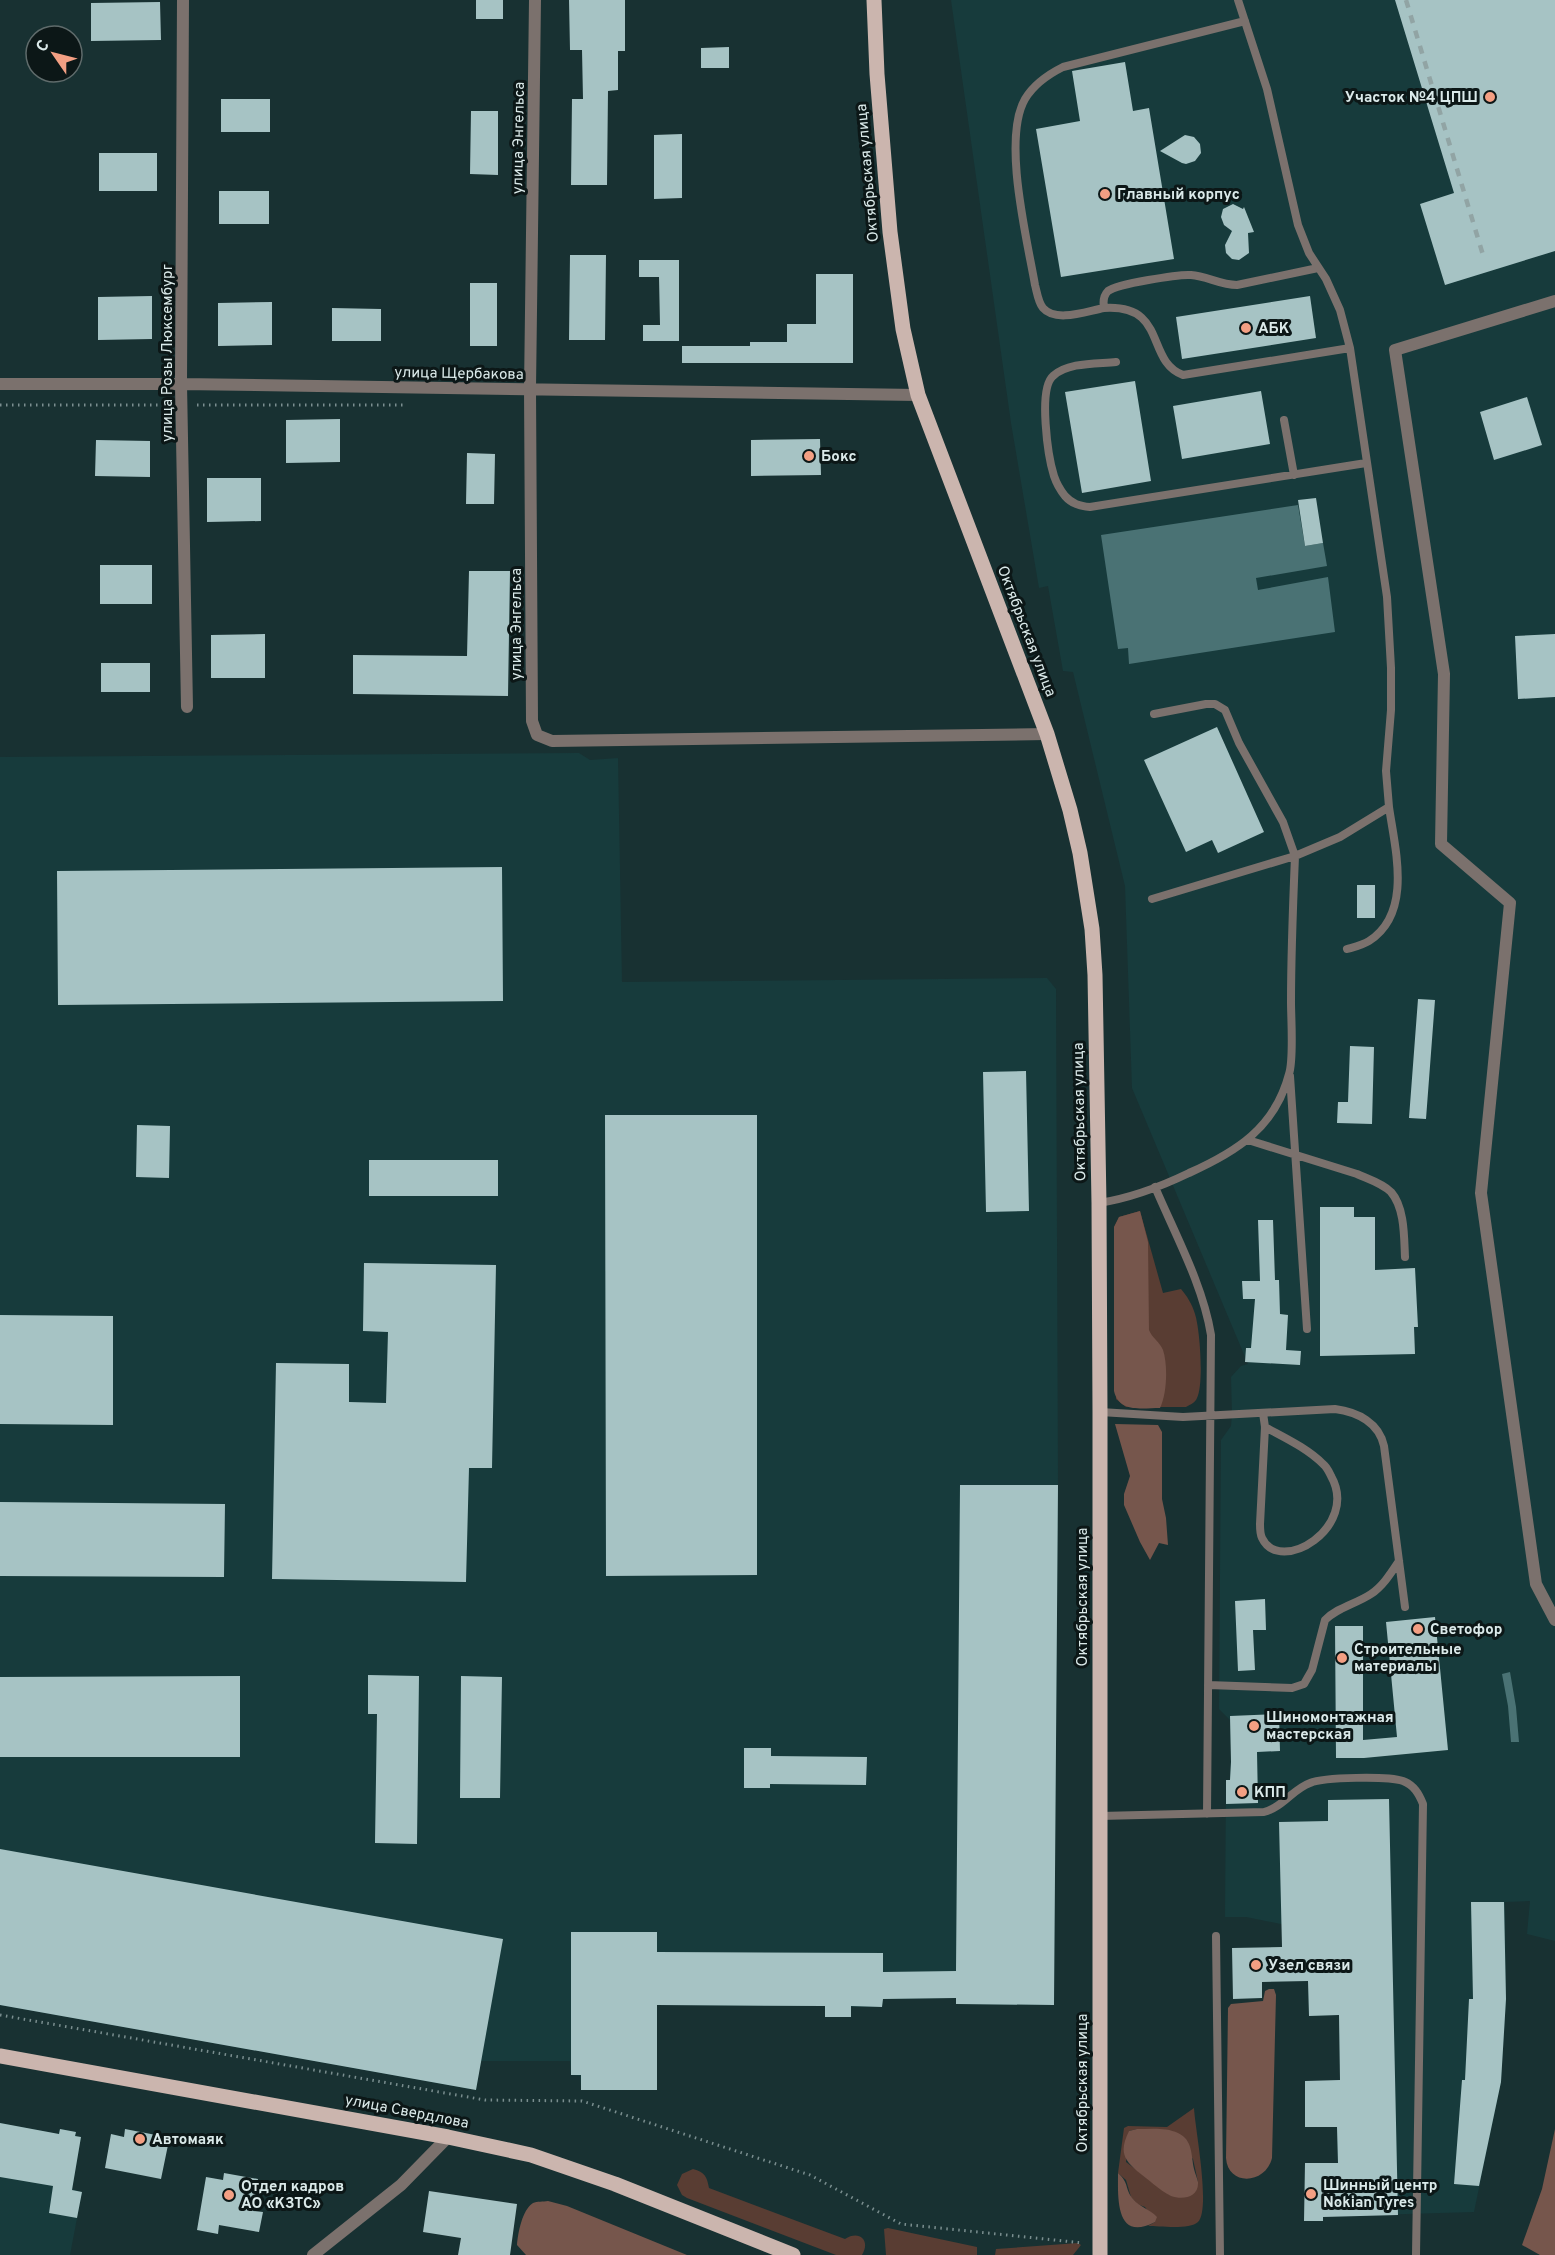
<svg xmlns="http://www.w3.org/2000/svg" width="1555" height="2255" viewBox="0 0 1555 2255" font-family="Overpass,sans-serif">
<rect width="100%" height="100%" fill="#183132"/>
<path fill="#173b3c" d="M951,0H1555V1941L1527,1934L1530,1901L1505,1902L1506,1999L1501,2082L1474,2212L1339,2216L1337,2129L1341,2128L1339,2015L1309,2016L1307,1923L1281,1924L1246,1917H1225L1226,1780H1230L1231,1753L1230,1720L1219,1709L1221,1440L1231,1426L1232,1415L1231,1377L1241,1366L1248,1364L1132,1088L1125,886L1073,672L1063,671L1048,586L1039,588L1011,423Z
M579,753L590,760L618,758L622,982L1047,978L1056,989L1058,1485L1054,2005L956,2004V1998L883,1999L882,2007H851V2017H825V2006L657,2005V2090H581L580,2076L571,2075L570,2061H481L476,2090L0,2005V757Z
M0,2123L58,2134L60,2129L76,2132V2136L81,2137L72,2189L82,2192L70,2255H0Z"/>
<path fill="#593d33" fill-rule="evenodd" d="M1140,1211L1163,1293L1181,1289C1187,1296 1192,1304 1195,1314C1200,1329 1204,1384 1197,1398C1195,1403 1191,1404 1186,1407H1126L1116,1399L1114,1227L1119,1217Z
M1194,2108C1195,2128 1211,2209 1198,2222C1190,2230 1159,2226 1148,2226L1155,2222L1145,2207L1137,2204L1131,2197L1126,2180L1118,2173L1124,2128L1128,2126L1167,2127ZM1137,2129L1167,2130L1193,2159L1198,2182L1170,2195L1126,2162L1129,2131Z
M693,2169C705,2172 707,2177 709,2188L845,2239C859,2230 871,2240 862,2255H836L687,2198L682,2195L677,2185L682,2174Z
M888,2228L977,2247V2255H886L884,2229Z
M1078,2243L1081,2245L1073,2255H995L996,2249Z"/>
<path fill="#76564c" d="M1140,1211L1148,1242L1149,1330C1152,1338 1160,1342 1163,1350C1168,1365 1167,1394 1160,1408C1142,1408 1119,1413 1114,1391V1227L1119,1217Z
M1115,1424L1158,1425L1162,1432V1499L1166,1518L1168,1545L1159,1543L1150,1560L1140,1542L1124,1505V1494L1130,1476Z
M1269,1989H1274L1276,1995L1272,2158C1266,2184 1228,2187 1226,2158L1228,2008L1231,2004L1263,2001L1265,1991Z
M1137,2129C1150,2129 1166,2127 1178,2133C1193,2140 1191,2155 1194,2169C1195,2173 1197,2178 1198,2182C1199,2198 1182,2200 1171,2196C1159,2190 1148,2179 1137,2171C1122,2158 1120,2150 1129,2131Z
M1555,2129V2255H1540L1522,2245L1542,2189Z
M1118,2173C1130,2184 1124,2188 1133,2199C1139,2207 1150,2209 1157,2217L1155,2222C1115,2243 1118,2197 1118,2173Z
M548,2201L567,2206L687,2255H526L517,2245C518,2233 522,2210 533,2203C537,2201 543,2202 548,2201Z"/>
<path fill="#4a7274" d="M1298,505L1305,546L1323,543L1327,566L1256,578L1258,590L1328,577L1335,632L1129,664L1128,648L1118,649L1101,535Z
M1510,1672L1516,1707L1519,1742H1511L1508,1706L1502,1674Z"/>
<path fill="#a6c3c4" d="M476,0H503V19H476Z
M569,0H625V51H618V90L608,91L607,185H571L572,99H583L582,50H570Z
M1395,0H1555V251L1445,285L1420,204L1454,193Z
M160,2L161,40L91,41V3Z
M729,47V68H701V48Z
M1125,62L1133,111L1149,108L1174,259L1061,277L1036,129L1080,121L1072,71Z
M221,99H270V132H221Z
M471,111H498V175L470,174Z
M682,134V198L654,199V135Z
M1185,135L1194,137L1200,144L1201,153L1195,161L1186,164L1182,163L1160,151Z
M99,153H157V191H99Z
M219,191H269V224H219Z
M1233,204L1243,209L1244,207L1254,232L1248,233L1249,253L1239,260L1232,259L1226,253L1225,245L1232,231L1224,225L1221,217L1223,209Z
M570,255H606L605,340H569Z
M639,260H679V341H643V325H660L659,277H639Z
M816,274H853V363H682V346H750V342H787V324H816Z
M470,283H497V346H470Z
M152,296V339L98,340V297Z
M1310,296L1316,338L1182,359L1176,317Z
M272,302V345L218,346V303Z
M332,308L381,309V341H332Z
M1135,381L1151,481L1082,493L1065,392Z
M1261,391L1270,444L1182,459L1173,406Z
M1527,397L1542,445L1494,460L1480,412Z
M340,419V462L286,463V420Z
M820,439L821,475L751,476V440Z
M96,440L150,441V477L95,476Z
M467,453L495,454L494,504H466Z
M207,478H261V521L207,522Z
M1316,498L1323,543L1305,546L1298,500Z
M100,565H152V604H100Z
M469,571H510L508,696L353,694V655L467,656Z
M265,634V678H211V635Z
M1555,634V697L1518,699L1515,636Z
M101,663H150V692H101Z
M1217,727L1264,832L1218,853L1212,840L1186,852L1144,760Z
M502,867L503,1001L58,1005L57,871Z
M1357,885H1375V918H1357Z
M1418,999L1435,1000L1426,1119L1409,1118Z
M1350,1046L1374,1047L1372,1124L1337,1123L1338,1102H1348Z
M1026,1071L1029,1211L986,1212L983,1072Z
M605,1115H757V1575L606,1576Z
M137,1125L170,1126L169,1178L136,1177Z
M369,1160H498V1196H369Z
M1320,1207H1354V1217H1375V1270L1415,1268L1418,1327H1414L1415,1354L1320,1356Z
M1258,1220H1273L1275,1280H1279L1280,1314L1288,1315L1286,1350L1301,1351L1300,1365L1245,1362L1246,1348H1251L1255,1299H1243L1242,1281H1260Z
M364,1263L496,1265L492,1468H469L466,1582L272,1579L276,1363L349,1364V1402L386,1403L388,1332L363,1331Z
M0,1315L113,1316V1425L0,1424Z
M960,1485H1058L1054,2005L956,2004V1998L883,1999L882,2007L851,2006V2017H825V2006L657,2005V2090H581V2075H571V1932H657V1952L883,1953V1972L956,1971Z
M0,1502L225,1504L224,1577L0,1576Z
M1265,1599L1266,1630H1253L1255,1670L1238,1671L1235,1601Z
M1435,1617L1448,1750L1364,1758H1336L1335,1626H1363V1740L1397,1737L1386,1622Z
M368,1675L419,1676L417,1844L375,1843L377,1714H368Z
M240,1676V1757H0V1677Z
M461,1676L502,1677L500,1798H460Z
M1279,1714L1280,1751L1257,1752L1258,1803L1226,1804V1780H1230L1231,1762L1230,1716Z
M744,1748H771V1756L867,1757L866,1785L770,1784V1788H744Z
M1389,1799L1398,2215L1323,2217V2221H1304L1305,2163H1338L1337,2127H1305V2081L1340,2080L1339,2015L1309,2016L1308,1981L1262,1982V1998L1233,1999L1232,1948L1282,1947L1279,1822L1328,1821V1800Z
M0,1849L503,1939L476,2090L0,2005Z
M1471,1902H1504L1506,1999L1501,2082L1479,2186L1454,2184L1462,2080H1465L1469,1999H1473Z
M0,2123L59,2134L60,2129L76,2132L75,2136L81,2137L72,2190L82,2192L77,2218L49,2213L53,2186L0,2177Z
M125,2129L156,2135L155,2142L168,2145L161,2179L105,2168L111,2134L124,2137Z
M224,2173L258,2179L253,2211L263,2212L259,2232L219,2225L218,2234L197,2230L206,2177L223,2180Z
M429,2191L517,2204L510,2255H458L461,2238L423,2232Z"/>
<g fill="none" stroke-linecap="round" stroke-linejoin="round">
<path stroke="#7a8e8f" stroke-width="3" stroke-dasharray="1.5 4.5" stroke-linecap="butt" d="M0,405H166
M197,405H406
M0,2015L485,2100L582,2101L810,2175L901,2224L1083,2243"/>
<path stroke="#7b716d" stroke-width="8" d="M1245,21L1063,67C1049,74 1034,84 1025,99C1002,139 1027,239 1035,285C1037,292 1038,302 1043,308C1056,323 1087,311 1104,308C1103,302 1103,296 1108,291C1117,284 1179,274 1191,275C1207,276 1220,285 1237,285L1318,268
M1104,308C1168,304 1145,361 1183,375L1350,348
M1116,362C1097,364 1068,362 1053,376C1038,389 1048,457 1054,476C1056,482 1061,491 1065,496C1072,504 1080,506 1090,507L1366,463
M1284,420L1294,475
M1152,899L1295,856L1283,822L1239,743L1225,710L1215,704H1206L1154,714
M1347,949C1354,947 1363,945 1369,941C1413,913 1395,849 1389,807
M1290,1076L1307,1329
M1248,1140L1357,1174C1368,1179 1382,1183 1391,1192C1405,1208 1404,1238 1405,1257
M1155,1187C1175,1234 1203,1285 1211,1335L1207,1814
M1099,1203C1131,1198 1160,1187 1189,1173C1236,1152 1275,1128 1289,1074C1294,1059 1291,1020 1291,1002C1291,953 1293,904 1295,856L1340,837L1389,807L1386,771L1391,710V668L1387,597L1350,348L1340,310L1326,279L1309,253L1298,225L1267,89L1238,0
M1100,1412L1183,1417L1335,1409C1358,1412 1379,1423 1384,1446L1405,1607
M1263,1413L1265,1427L1260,1524C1260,1528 1260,1534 1262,1538C1280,1576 1360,1527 1331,1476C1329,1472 1327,1467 1323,1464C1307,1448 1285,1438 1265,1427
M1208,1685L1292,1688L1304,1684L1312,1670L1325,1620C1338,1607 1356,1604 1371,1594C1383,1586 1391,1573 1399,1561
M1100,1816L1264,1812C1283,1807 1293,1789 1310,1783C1324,1777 1388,1776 1403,1781C1414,1785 1419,1794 1423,1804L1416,2255
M1216,1936L1220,2255"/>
<path stroke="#7b716d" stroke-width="12" d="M183,0L181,384L187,707
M535,0L530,389L532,721L537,735L552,741L1047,734
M1555,301L1395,350L1444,674L1441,844L1510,903L1481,1193L1536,1584L1555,1620
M0,384H181L918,395
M313,2255L401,2185L448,2137"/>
<path stroke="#cbb5ae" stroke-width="15" d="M874,0L877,74L890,232L903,329L918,395L1047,734L1070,810L1080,853L1092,929L1095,975L1099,1203L1100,1412V2255
M0,2056L448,2137L531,2155L615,2184L793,2255"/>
<path stroke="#91a4a4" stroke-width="4.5" stroke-dasharray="8 8" stroke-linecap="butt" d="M1406,0L1483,255"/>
</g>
<g fill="#f39f83" stroke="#0c1717" stroke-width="2">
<circle cx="1490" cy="97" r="6"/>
<circle cx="1105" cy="194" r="6"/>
<circle cx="1246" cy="328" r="6"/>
<circle cx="809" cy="456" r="6"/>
<circle cx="1418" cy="1629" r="6"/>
<circle cx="1342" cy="1658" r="6"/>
<circle cx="1254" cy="1726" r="6"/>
<circle cx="1242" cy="1792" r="6"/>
<circle cx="1256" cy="1965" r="6"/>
<circle cx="140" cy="2139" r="6"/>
<circle cx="1311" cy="2194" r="6"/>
<circle cx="229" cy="2195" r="6"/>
</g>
<g text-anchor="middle" stroke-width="6" stroke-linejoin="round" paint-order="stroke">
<g font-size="15" font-weight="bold" fill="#dbeaea" stroke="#0c1717" text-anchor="start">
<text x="1478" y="102" text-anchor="end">Участок №4 ЦПШ</text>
<text x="1117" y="199">Главный корпус</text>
<text x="1258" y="333">АБК</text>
<text x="821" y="461">Бокс</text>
<text x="1430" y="1634">Светофор</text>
<text x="1354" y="1654">Строительные<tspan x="1354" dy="17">материалы</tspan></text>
<text x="1266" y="1722">Шиномонтажная<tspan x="1266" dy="17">мастерская</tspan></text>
<text x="1254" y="1797">КПП</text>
<text x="1268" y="1970">Узел связи</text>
<text x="152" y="2144">Автомаяк</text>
<text x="1323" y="2190">Шинный центр<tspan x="1323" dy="17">Nokian Tyres</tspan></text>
<text x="241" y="2191">Отдел кадров<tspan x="241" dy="17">АО «КЗТС»</tspan></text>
</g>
<g font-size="15" fill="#dbeaea" stroke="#0c1717">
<text transform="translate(518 138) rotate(-89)" y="5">улица Энгельса</text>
<text transform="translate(867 173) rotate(-95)" y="5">Октябрьская улица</text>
<text transform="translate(167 353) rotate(-90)" y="5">улица Розы Люксембург</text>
<text transform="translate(459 373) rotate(1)" y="5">улица Щербакова</text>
<text transform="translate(516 624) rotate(-90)" y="5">улица Энгельса</text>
<text transform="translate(1027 631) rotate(69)" y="5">Октябрьская улица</text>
<text transform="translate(1079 1112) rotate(-91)" y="5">Октябрьская улица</text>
<text transform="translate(1082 1597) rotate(-90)" y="5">Октябрьская улица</text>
<text transform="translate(1082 2083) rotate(-90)" y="5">Октябрьская улица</text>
<text transform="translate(407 2111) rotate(11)" y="5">улица Свердлова</text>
</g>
</g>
<g transform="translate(54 54) rotate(305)"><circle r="28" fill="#0c1717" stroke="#5f6b6b" stroke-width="1.5"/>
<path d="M0-4.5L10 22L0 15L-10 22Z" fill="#f39f83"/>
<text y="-9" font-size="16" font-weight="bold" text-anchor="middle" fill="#dbeaea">С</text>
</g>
</svg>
